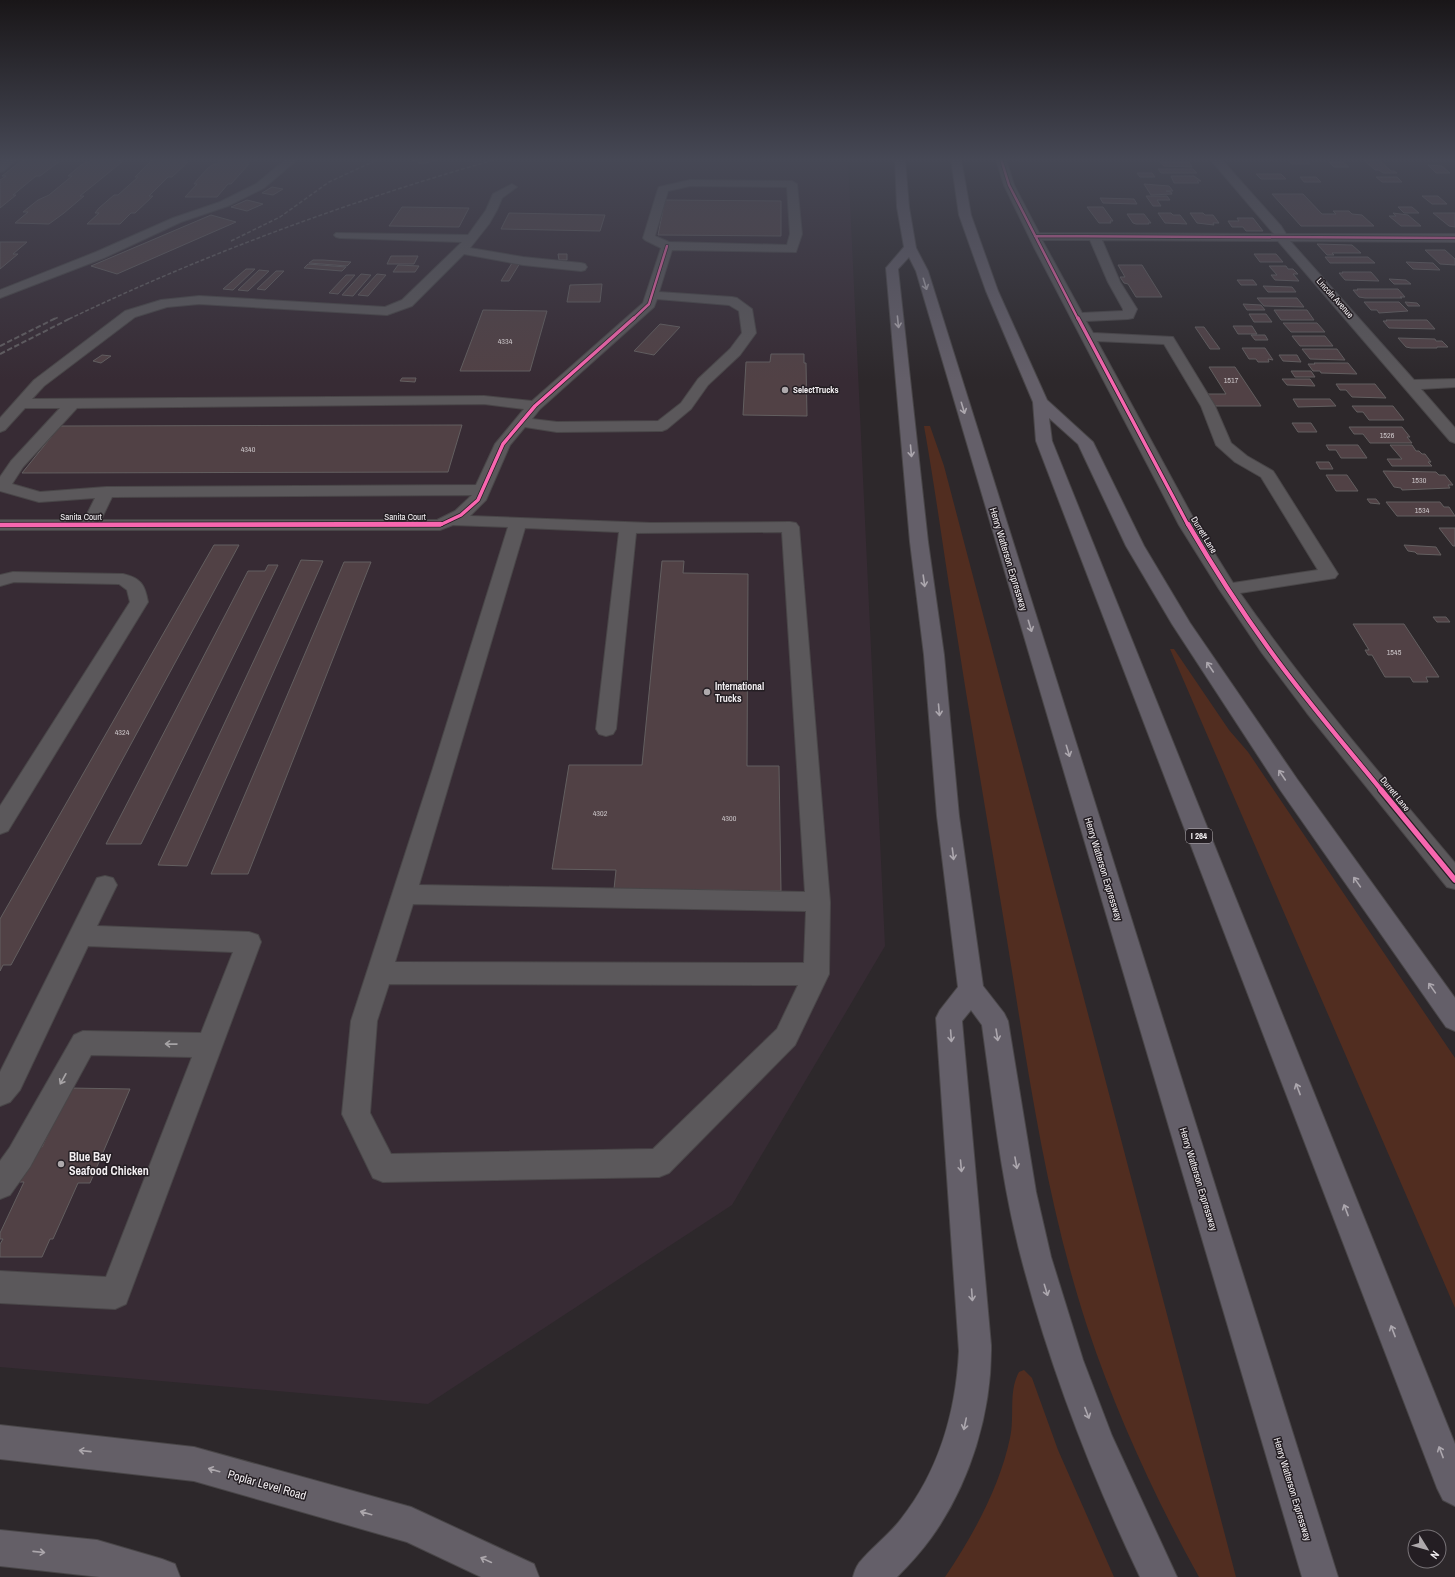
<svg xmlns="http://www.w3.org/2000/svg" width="1455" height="1577" viewBox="0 0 1455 1577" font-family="'Archivo Narrow',sans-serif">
<rect width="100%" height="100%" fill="#2d282b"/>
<path fill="#372b34" d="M0,159H848L885,946L732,1205L428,1404L0,1367Z"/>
<path fill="#512d20" d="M924,426H930L944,466L1236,1577H1199C1155,1498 1116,1413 1087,1326C1046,1201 1028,1070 1007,940C989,830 970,720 953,610C943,549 935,487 924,426Z
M1170,649H1174L1229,730L1248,752L1455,1058V1308Z
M1024,1370L1032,1378L1058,1450L1114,1577H945C973,1536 1000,1486 1010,1438C1015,1416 1008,1392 1019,1372Z"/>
<path fill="#514145" stroke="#635f60" d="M27,159H57L55,161H60L40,176H36L13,195H16L0,208V180L6,176H2L21,161Z
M93,159H122L119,161H123L80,196H84L64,213L49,224L15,223L28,212H23L38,200L49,195L72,176H68L81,165Z
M156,159H186L183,162H188L172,177H168L149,196H153L135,213H131L120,224H87L99,213H95L99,208L114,195H118L138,177H135L151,161Z
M221,159H251L247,164H249L231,184H228L217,197H185L197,184H194L197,180L208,168L214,164H217Z
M411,159H441L422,164Z
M1287,159H1305L1310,164H1292Z
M1364,160H1379L1391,171H1394L1397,173H1383L1379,170H1375Z
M1160,162H1189L1192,167L1164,166Z
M1329,162H1343L1349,167H1334Z
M1428,165L1442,166L1450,173H1436Z
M1158,169H1193L1197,173H1161Z
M1137,173H1152L1155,177H1140Z
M1256,174H1281L1286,179H1261Z
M1171,176H1194L1201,181H1197L1199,183H1174Z
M1300,177H1316L1321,182H1304Z
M1376,177H1397L1402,182H1382Z
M1144,184L1169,186L1173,191H1166L1171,192L1172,194L1151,195Z
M272,187L283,189L273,195L262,193Z
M1272,194H1303L1322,214H1336L1333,211H1349L1352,214L1362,215L1374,226H1301Z
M1146,196H1167L1170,200H1157L1161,206H1153Z
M1422,196H1438L1447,204H1432Z
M1100,198L1134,199L1137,204L1103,203Z
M247,200L263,204L247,211L231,207Z
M665,200L781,201V236L658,235Z
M402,207L469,208L459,227L389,226Z
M1087,207H1103L1113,221H1110L1111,223H1099Z
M1398,207H1412L1419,213H1404Z
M509,213L605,215L600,231L501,229Z
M1158,213H1171L1173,215H1180L1187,224L1165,223Z
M1190,213H1203L1205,215H1213L1219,223H1213L1214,225L1197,223Z
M1393,213L1408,215L1421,226H1401L1389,216H1396Z
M1433,213H1455V227L1449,226Z
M1127,214H1144L1151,223H1148L1149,224H1136L1133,223Z
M211,215L236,222L117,274L91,266Z
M1237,218H1253L1263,231H1246L1243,227H1232L1228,221H1239Z
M0,242H27L13,254H18L0,269Z
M1317,244L1352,245L1361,253H1332L1334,255H1327Z
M1425,250H1445L1455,259V265L1440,264Z
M558,254H567V260H559Z
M1254,254H1276L1283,262H1260Z
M391,256H418L414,264H387Z
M1325,257H1368L1375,263H1330Z
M313,260H323L351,262L347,266L309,263Z
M1406,262L1433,263L1440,270L1413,269Z
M512,263H520L509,281H501Z
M308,264L346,267L342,271L304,268Z
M398,265L419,266L415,272H393Z
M1118,265H1142L1162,297H1136L1128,284L1124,283L1120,277H1125Z
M1269,266H1286L1288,269H1293L1298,274H1293L1299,281L1275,280L1271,275H1277Z
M246,269H255L233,290L223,289Z
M259,270L269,271L248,291L238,290Z
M276,271H284L265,290L257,289Z
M1342,272H1371L1379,281L1345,280L1339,273H1343Z
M361,274L371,275L353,296L342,295Z
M377,274L386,275L368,296L358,295Z
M346,275H355L338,294L329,293Z
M1389,279L1406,280L1411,284H1394Z
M1237,280H1253L1257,285H1241Z
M602,284L600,302H567L570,285Z
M1263,286L1292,287L1296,292H1268Z
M1357,289H1398L1405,297H1400L1402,298H1365L1359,297L1353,290H1358Z
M1257,298H1297L1304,307L1264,306Z
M1364,302H1399L1408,311L1379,313L1377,310H1371Z
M1405,302L1417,303L1420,306H1408Z
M1243,304L1261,305L1265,310H1247Z
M483,310L547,311L530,371H460Z
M1274,310H1307L1314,320H1281Z
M1249,314H1266L1272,322H1254Z
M1386,320H1427L1435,329L1389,328L1383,321H1387Z
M1283,323H1317L1325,332H1291Z
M660,324L680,327L654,355L634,351Z
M1233,326H1252L1257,334H1238Z
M1195,327H1204L1220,349H1210Z
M1251,335H1265L1268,340H1255Z
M1292,336H1325L1333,346H1300Z
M1398,338L1435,339L1436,341H1442L1448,347H1437V348H1411L1406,347Z
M1242,348H1265L1273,360L1268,359L1269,362H1258L1256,359H1249Z
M1302,349H1337L1345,360L1310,359Z
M771,354H804V363H806L807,416L743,415L746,362H770Z
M102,355L111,356L101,363L93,361Z
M1279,355H1297L1301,362L1283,361Z
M1314,363H1348L1357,374L1321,373L1320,371H1313L1308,364H1315Z
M1209,367H1235L1261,406H1215L1208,394H1226Z
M1291,371H1311L1315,377H1295Z
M402,378H416L415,382L400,381Z
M1282,379H1310L1315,386L1287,385Z
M1336,384H1375L1386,398L1352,397L1346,390H1340Z
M1293,399H1330L1336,406L1298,407Z
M1352,406H1393L1404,420H1369L1363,412H1357Z
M1292,423H1311L1317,432H1298Z
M462,425L448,472L22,473L60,426Z
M1349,427H1402L1410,437H1407L1412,443H1370L1363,434H1354Z
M1326,445H1358L1367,458H1341L1336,450H1329Z
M1390,445H1412L1416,451H1419L1422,454H1425L1431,462H1428L1432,466H1392L1387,459H1402Z
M1316,462H1329L1333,469H1320Z
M1383,471L1436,472L1439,475H1445L1453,485H1448L1450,488L1402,490L1401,488L1394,487Z
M1326,475H1347L1358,491H1336Z
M1367,499H1376L1380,504L1370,503Z
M1386,502H1440L1444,507H1449L1455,516H1397Z
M1439,528H1455V546H1453Z
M214,545H239L11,965H3L0,971V919Z
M1404,545L1436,547L1441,555L1417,554L1415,552L1408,551Z
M301,560L323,561L187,866L158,865Z
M662,561H684L683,573L748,574L747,766H779L781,891L614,889L616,870L552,869L569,765H642Z
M344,562H371L248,874H211Z
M268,565H278L141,844H106L248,571H265Z
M1433,617H1446L1450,622H1437Z
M1353,624H1404L1439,677H1426L1428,682H1413L1410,677H1385L1372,655H1368L1365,650H1369Z
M69,1088L130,1089L90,1183H78L53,1239H50L42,1257H0V1244L3,1239H0V1233L24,1182H15L32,1147H42Z"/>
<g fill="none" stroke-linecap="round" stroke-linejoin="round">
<g stroke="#494648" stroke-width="2">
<path id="minor" d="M5,159H17L4,171L0,172V164Z
M286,159H298L264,188L228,206L181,222L104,258L0,298V290L96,252L173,218L220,202L256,184Z
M996,159H1006L1014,185L1039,233L1274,234L1210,159H1221L1281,226L1286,234H1455V242L1290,241L1414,380L1455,379V387L1421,389L1455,428V443L1450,441L1278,241L1102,240L1120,282L1137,309L1133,318L1128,319L1086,321L1093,333L1173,337L1215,406L1231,443L1247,456L1273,471L1275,474L1338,574L1335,578L1329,579L1240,593C1306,688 1381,775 1455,863V889L1447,887L1307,713L1262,653L1219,589L1179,525L1035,249L1004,185ZM1042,240H1090L1108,282L1123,309V311L1082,313ZM1097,341L1164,344L1201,406L1216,445L1235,462L1261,477L1318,570L1233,583L1197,525Z
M690,180L792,181L797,184L802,234L796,252L672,250L659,292L732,297L737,298L752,309L756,333L740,355L708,385L691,409L667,429L662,431L557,432L525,427L510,445L486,500L470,516L651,523L790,522L796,523L799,527L830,902L829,974L795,1045L669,1173L659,1177L383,1182L373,1178L342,1114L351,1021L433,768L508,527L453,525L440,530H0V520H84L95,498L39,502L0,491V477L11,461L60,408H25L5,430L0,432V418L34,380L125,311L161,300L199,296L385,307L402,300L462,242L340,238L336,237L334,235L336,233L468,235L486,210L493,194L512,184L517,187L502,198L497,210L489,224L470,248L523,257L581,263L585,264L587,267L585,270L581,271L523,265L464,254L412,306L387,315L199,304L167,307L135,317L44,386L32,399L484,396L532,401L643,303L661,248L645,240L643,238L658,189L659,187ZM690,186L787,187L790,234L787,245L669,242L655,236L668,191ZM657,299L729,305L739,311L742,333L730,349L698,379L681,403L658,421L557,422L532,419L540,409L654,307ZM484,404L524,409L495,444L476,485L106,487L40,492L12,484L23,467L77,408ZM472,495L455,511L437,520H101L112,497ZM525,528L619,532L596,729L599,734L606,736L613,734L616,729L636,533L782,532L805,892L419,885ZM413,904L806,911L804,963L395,962ZM389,984L798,985L777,1029L653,1149L391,1154L370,1113L377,1021Z
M13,572L123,574C141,578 145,585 148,602L8,831L0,834V806L130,602L127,590L119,584L14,582L0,586V575Z
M105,876L113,878L117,885L97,926L249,932L258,935L261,942L126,1304L115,1309L0,1303V1271L106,1277L192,1057L91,1055L30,1167L10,1195L0,1199V1161L10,1147L74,1035L83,1031L201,1033L233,952L88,946L20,1090L10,1102L0,1106V1072L97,878Z"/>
</g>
<g stroke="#494648" stroke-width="2">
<path id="major" d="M0,1425L194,1447L411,1507L534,1564L539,1577H481L407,1542L194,1481L0,1459Z
M0,1530L97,1540L162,1559L175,1564L180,1577H100L0,1566Z"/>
</g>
<g stroke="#494648" stroke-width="2">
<path id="highway" d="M895,159H905L909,207L916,248L928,271L1338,1577H1302L916,271L909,257L898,269L928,542L944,655L959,816L983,986L1004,1013L1008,1021L1036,1192L1051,1257L1083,1360L1112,1436L1177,1577H1140C1091,1474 1050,1368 1021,1257C1001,1181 993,1102 982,1025L971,1010L962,1021L991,1345C992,1412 970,1484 931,1538C921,1552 909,1565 897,1577H853C854,1573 856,1567 859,1563C872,1547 889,1535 901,1519C939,1471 956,1411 959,1351L936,1018L940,1010L958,987L937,816L924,655L910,542L886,268L904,247L897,207Z
M951,159H961L971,215L998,291L1047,400L1093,442L1144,546L1190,623L1297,779L1455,998V1031L1446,1027L1281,791L1172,624L1126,546L1078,444L1049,418L1052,441L1455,1444V1506L1443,1500L1437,1488L1036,441L1033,402L986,291L959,215Z"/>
</g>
<use href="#minor" fill="#5b585b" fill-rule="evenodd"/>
<use href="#major" fill="#645f67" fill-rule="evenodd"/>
<use href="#highway" fill="#645f69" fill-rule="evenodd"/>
<path stroke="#625e61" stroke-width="1.5" stroke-dasharray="4 2" stroke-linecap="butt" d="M231,241L280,217L329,182L379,159
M54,319L59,317
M69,319C207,253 350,201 497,159"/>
<path stroke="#625e61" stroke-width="2" stroke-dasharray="5.5 2.5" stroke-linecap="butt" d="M0,346L56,318
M0,354L71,318"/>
<g stroke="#241e23" stroke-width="4">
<path id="cycleway-far3" d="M1001,159L1009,185L1078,319
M1035,236L1455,238
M633,319L649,304L667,246"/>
</g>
<g stroke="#241e23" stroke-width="5">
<path id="cycleway-far2" d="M1078,318L1188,525
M0,525H440L461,515L478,500L503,444L535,406L634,318"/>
</g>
<g stroke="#241e23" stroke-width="6">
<path id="cycleway-far1" d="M1188,524C1213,567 1240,609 1269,649C1304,698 1344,744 1382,791
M0,525L441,524"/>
</g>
<g stroke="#241e23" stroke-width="8">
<path id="cycleway" d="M1381,790L1455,880"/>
</g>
<use href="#cycleway-far3" stroke="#f766af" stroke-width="2.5"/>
<use href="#cycleway-far2" stroke="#f766af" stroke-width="3.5"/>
<use href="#cycleway-far1" stroke="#f766af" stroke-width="4.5"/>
<use href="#cycleway" stroke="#f766af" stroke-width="5.5"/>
</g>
<defs><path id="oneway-shaft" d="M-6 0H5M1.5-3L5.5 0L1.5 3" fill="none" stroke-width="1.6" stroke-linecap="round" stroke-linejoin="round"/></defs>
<g stroke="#aca7ae">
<use href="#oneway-shaft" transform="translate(925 284) rotate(73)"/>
<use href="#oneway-shaft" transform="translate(898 322) rotate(84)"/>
<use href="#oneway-shaft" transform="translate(963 408) rotate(73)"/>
<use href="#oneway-shaft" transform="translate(911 451) rotate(85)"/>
<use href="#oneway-shaft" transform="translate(924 581) rotate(82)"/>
<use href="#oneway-shaft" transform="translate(1030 626) rotate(73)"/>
<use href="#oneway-shaft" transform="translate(1210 667) rotate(-124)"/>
<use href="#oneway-shaft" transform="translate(939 710) rotate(85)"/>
<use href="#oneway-shaft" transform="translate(1068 751) rotate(73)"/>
<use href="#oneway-shaft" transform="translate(1282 775) rotate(-124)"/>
<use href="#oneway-shaft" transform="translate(953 854) rotate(83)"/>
<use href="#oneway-shaft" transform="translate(1357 882) rotate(-125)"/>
<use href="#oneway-shaft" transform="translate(1432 988) rotate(-125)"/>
<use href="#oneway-shaft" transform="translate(997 1035) rotate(81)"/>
<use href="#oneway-shaft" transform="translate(951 1036) rotate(86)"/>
<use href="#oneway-shaft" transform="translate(1298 1089) rotate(-111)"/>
<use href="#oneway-shaft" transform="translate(1016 1163) rotate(80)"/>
<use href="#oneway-shaft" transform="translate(961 1166) rotate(85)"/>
<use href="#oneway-shaft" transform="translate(1346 1210) rotate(-111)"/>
<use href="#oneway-shaft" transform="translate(1046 1290) rotate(73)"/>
<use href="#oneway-shaft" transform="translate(972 1295) rotate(86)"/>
<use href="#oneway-shaft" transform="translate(1393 1331) rotate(-111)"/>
<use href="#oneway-shaft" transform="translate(1087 1413) rotate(69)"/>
<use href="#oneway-shaft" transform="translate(965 1424) rotate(102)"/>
<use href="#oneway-shaft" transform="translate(1441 1452) rotate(-111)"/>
</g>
<g stroke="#a7a4a6">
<use href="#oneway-shaft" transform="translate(171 1044) rotate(-179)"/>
<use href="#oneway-shaft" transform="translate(63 1079) rotate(119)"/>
</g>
<g stroke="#aca7ac">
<use href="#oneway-shaft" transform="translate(85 1451) rotate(-174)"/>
<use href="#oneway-shaft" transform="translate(214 1470) rotate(-164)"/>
<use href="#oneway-shaft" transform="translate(366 1513) rotate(-164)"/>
<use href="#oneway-shaft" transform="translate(39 1552) rotate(6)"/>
<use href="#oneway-shaft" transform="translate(486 1560) rotate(-155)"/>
</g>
<linearGradient id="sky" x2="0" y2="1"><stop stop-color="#191618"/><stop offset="0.42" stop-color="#464855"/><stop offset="1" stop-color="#464855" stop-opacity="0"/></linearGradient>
<rect width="1455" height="380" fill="url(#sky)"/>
<g fill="#aea9ac" stroke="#241e23" stroke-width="1.5">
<circle cx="785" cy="390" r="4"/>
<circle cx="707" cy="692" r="4"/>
<circle cx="61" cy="1164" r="4"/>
</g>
<g text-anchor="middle" stroke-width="3" stroke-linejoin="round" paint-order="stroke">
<g font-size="8" fill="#cac4c7">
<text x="505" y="344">4334</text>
<text x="1231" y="383">1517</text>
<text x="1387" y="438">1526</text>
<text x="248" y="452">4340</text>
<text x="1419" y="483">1530</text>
<text x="1422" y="513">1534</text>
<text x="1394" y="655">1545</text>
<text x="122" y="735">4324</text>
<text x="600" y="816">4302</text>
<text x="729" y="821">4300</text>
</g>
<g font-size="9" fill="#f3eff2" stroke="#241e23">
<text transform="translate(1335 298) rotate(48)" y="3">Lincoln Avenue</text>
<text x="81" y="520">Sanita Court</text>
<text x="405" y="520">Sanita Court</text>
<text transform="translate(1204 535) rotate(59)" y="3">Durrett Lane</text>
<text transform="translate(1395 794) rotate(51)" y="3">Durrett Lane</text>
</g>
<g font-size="9" font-weight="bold" fill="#f3eff2" stroke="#241e23" text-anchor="start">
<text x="793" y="393">SelectTrucks</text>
</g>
<rect fill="#241e23" stroke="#b5b0b4" stroke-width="1" x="1186" y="829" width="26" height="14" rx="3"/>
<g font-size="9" font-weight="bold" fill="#f3eff2">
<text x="1199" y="839">I 264</text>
</g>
<g font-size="10" fill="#f3eff2" stroke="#241e23">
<text transform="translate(1009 559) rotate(73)" y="4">Henry Watterson Expressway</text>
<text transform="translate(1104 869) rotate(73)" y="4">Henry Watterson Expressway</text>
<text transform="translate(1199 1179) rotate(73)" y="4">Henry Watterson Expressway</text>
<text transform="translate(1293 1489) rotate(73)" y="4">Henry Watterson Expressway</text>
</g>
<g font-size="10" font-weight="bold" fill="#f3eff2" stroke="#241e23" text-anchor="start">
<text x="715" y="690">International<tspan x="715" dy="12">Trucks</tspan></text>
</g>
<g font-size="12" font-weight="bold" fill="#f3eff2" stroke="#241e23" text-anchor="start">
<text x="69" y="1161">Blue Bay<tspan x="69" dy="14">Seafood Chicken</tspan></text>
</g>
<g font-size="12" fill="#f3eff2" stroke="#241e23">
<text transform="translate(267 1485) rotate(16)" y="4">Poplar Level Road</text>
</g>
</g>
<g transform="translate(1427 1549) rotate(127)"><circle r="19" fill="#241e23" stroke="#777276"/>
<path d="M0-3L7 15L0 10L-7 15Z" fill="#aea9ac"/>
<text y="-6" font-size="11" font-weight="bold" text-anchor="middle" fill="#f3eff2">N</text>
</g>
</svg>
